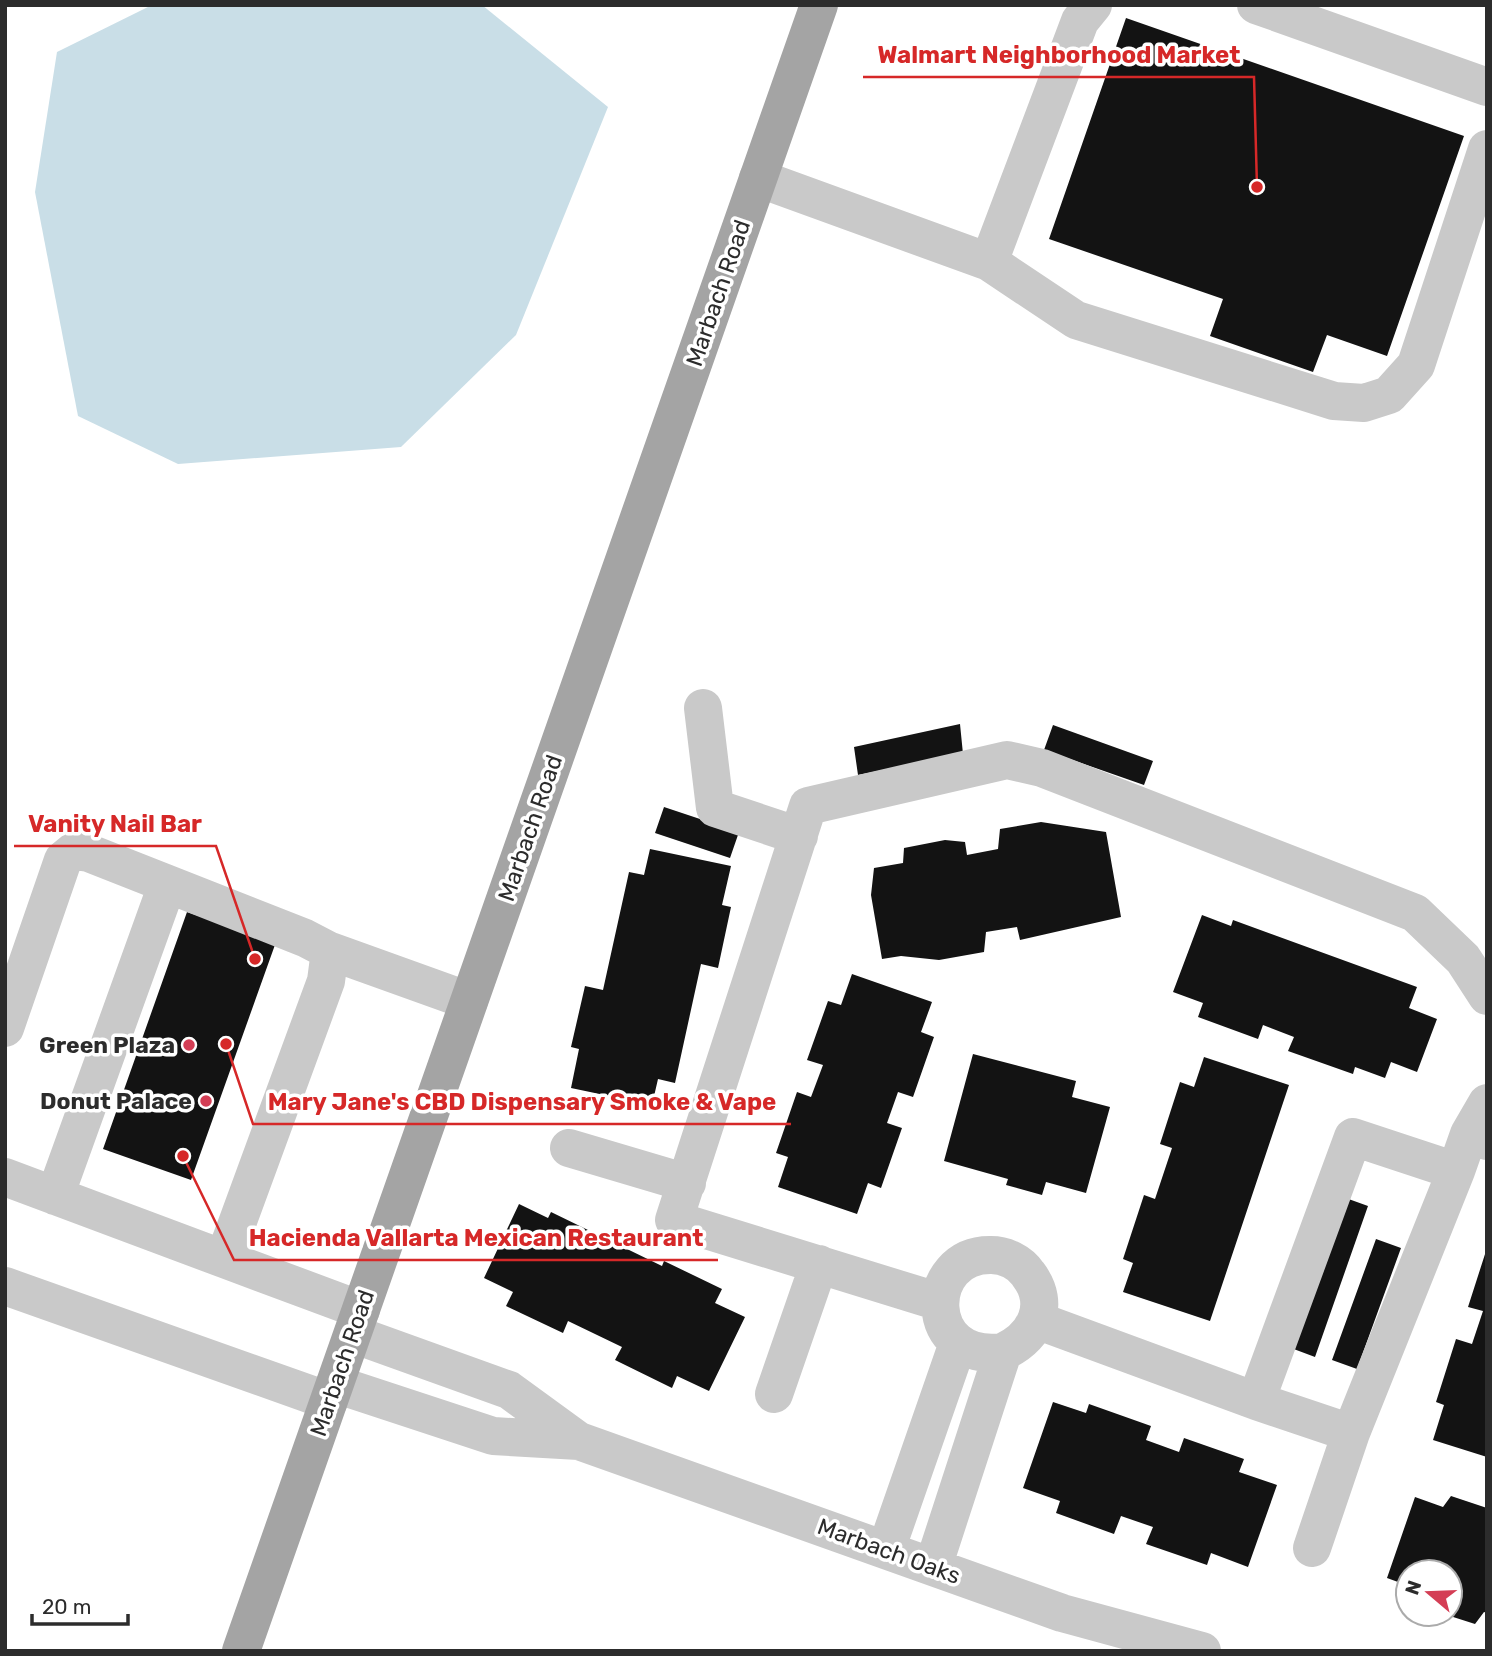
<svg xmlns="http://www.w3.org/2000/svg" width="1492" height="1656" viewBox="0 0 1492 1656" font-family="Rubik,sans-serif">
<rect width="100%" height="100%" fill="#fff"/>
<path fill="#c9dee7" d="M152,5H482L608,107L516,335L401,447L178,464L78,416L35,192L57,52Z"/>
<path fill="#131313" d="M1126,18L1464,136L1387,356L1327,335L1313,372L1210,336L1223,299L1049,239Z
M960,724L963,754L858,775L854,747Z
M1053,725L1153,761L1144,785L1044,750Z
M664,807L739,832L730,858L655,833Z
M1041,822L1106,832L1121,917L1020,940L1017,927L986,932L984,952L939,960L901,956L882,959L871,895L874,868L903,863L904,848L945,840L965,842L967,855L998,849L1000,829Z
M650,849L731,866L722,905L731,907L718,968L701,964L675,1083L658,1079L652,1105L571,1088L579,1049L571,1047L585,986L603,990L629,872L644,875Z
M187,912L276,942L191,1180L103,1149Z
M1202,915L1231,926L1233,920L1417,987L1409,1008L1437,1019L1417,1072L1391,1062L1385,1078L1355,1067L1353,1074L1288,1051L1294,1037L1263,1025L1258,1039L1198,1017L1203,1003L1173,992Z
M852,974L932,1002L921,1032L934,1037L913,1097L898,1092L887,1123L902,1128L881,1188L868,1183L857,1214L778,1187L788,1157L776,1153L797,1092L811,1097L823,1065L807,1060L828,1001L841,1005Z
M973,1054L1076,1081L1072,1097L1110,1107L1086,1193L1046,1182L1042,1195L1006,1185L1008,1179L944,1161Z
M1204,1057L1289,1085L1210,1321L1123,1292L1133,1263L1123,1259L1144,1195L1155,1199L1172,1148L1160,1144L1180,1082L1194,1087Z
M1343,1197L1368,1206L1315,1357L1291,1348Z
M519,1204L548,1218L551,1212L662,1266L664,1261L722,1289L715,1303L745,1317L709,1391L677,1376L672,1388L615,1360L622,1347L568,1321L563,1333L506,1306L513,1292L484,1278Z
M1376,1239L1401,1248L1357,1369L1332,1360Z
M1486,1251H1487V1457L1433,1440L1444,1405L1436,1402L1456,1339L1472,1344L1483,1311L1468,1307Z
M1053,1402L1086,1413L1089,1404L1151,1426L1146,1440L1179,1452L1184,1438L1244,1459L1239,1472L1277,1485L1248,1567L1211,1553L1207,1565L1146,1544L1153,1527L1121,1516L1114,1534L1056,1513L1060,1501L1023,1488Z
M1451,1496L1487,1508V1613L1484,1612L1475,1624L1450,1616V1572H1408V1590L1398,1582L1387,1578L1415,1497L1443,1507Z"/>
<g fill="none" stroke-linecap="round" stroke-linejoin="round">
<path stroke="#c9c9c9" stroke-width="38" d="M1256,5L1487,87
M758,178L989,262L1080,21L1093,5
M989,262L1076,320L1334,401L1364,403L1389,395L1416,365L1487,149
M703,708L715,808L799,836
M5,1028L63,860L74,851L89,853L305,938L330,951
M1487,1103L1469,1134L1487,1141
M569,1148L687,1183
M5,1177L224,1259
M55,1196L167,885
M5,1286L329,1401
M940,1302L674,1220L808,806L1007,760L1042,768L1415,913L1463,959L1487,996
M361,1310L224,1259L326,981L330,951L469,1001
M1036,1320L1256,1401L1353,1137L1456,1171L1469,1134
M353,1334L509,1390L579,1441
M335,1384L493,1436L579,1441L1062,1613L1202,1651
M774,1394L819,1264
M1256,1401L1351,1433L1312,1548
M1351,1433L1456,1171
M886,1550L958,1343
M933,1567L1003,1352C1035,1337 1052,1305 1028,1274C1020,1262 1005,1255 991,1255C922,1254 921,1363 1003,1352"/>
<path stroke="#a4a4a4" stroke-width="38" d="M241,1651L819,5"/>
</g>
<g fill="#d43e55" stroke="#fff" stroke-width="2.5">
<circle cx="189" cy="1045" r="7"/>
<circle cx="206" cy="1101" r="7"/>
</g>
<g text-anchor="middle" stroke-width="7" stroke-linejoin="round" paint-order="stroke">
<g font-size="23" fill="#2c2c2c" stroke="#fff">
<text transform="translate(718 293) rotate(-71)" y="8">Marbach Road</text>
<text transform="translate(530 828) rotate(-71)" y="8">Marbach Road</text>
<text transform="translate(342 1363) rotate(-71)" y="8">Marbach Road</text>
<text transform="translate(889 1551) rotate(20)" y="8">Marbach Oaks</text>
</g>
<g font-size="23" font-weight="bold" fill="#2c2c2c" stroke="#fff" text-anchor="end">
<text x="175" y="1053">Green Plaza</text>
<text x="192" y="1109">Donut Palace</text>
</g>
</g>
<path fill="none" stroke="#d62828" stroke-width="2.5" d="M1257 187L1254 77H863M255 959L216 846H14M226 1044L253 1124H791M183 1156L234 1260H718"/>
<g fill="#d62828" stroke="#fff" stroke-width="2.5">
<circle cx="1257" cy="187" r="7"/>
<circle cx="255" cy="959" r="7"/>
<circle cx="226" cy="1044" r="7"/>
<circle cx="183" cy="1156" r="7"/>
</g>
<g font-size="24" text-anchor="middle" font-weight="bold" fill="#d62828" stroke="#fff" stroke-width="7" stroke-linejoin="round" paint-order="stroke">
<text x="1059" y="63">Walmart Neighborhood Market</text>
<text x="115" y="832">Vanity Nail Bar</text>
<text x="522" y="1110">Mary Jane's CBD Dispensary Smoke &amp; Vape</text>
<text x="476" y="1246">Hacienda Vallarta Mexican Restaurant</text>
</g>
<rect width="1492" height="1656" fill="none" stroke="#2c2c2c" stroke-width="14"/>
<g transform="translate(1429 1593) rotate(289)"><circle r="33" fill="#ffffff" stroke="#ababab" stroke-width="2"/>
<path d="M0-5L12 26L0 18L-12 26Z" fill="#d43e55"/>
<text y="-10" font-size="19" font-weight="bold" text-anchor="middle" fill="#2c2c2c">N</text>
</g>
<path d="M32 1614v10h96v-10" fill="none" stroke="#2c2c2c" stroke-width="3.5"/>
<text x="42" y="1614" font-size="21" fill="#2c2c2c" stroke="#ffffff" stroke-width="5" paint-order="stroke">20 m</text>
</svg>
